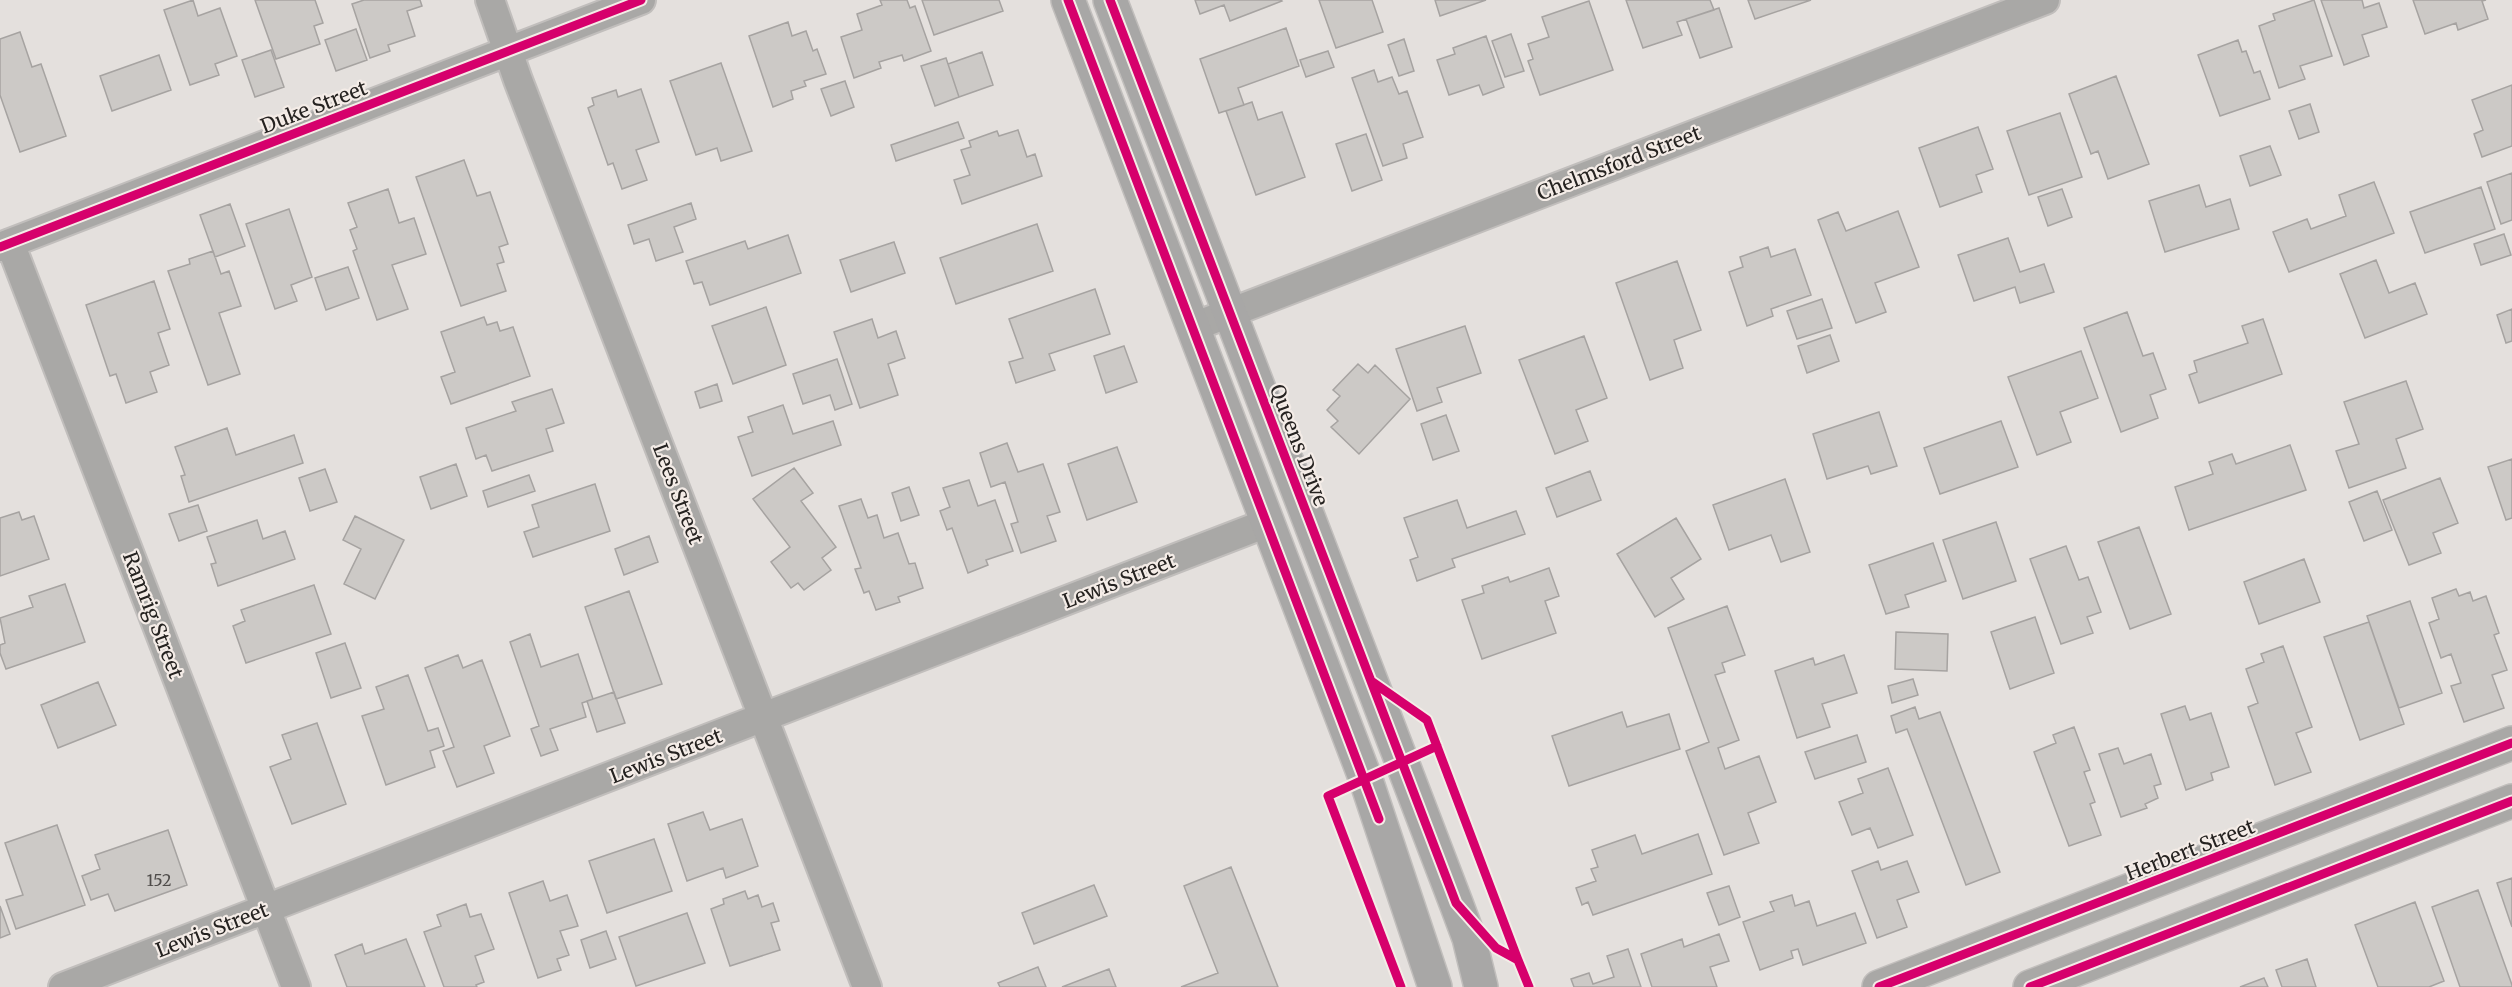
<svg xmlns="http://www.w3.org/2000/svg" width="2512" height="987" viewBox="0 0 2512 987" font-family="Merriweather,serif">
<rect width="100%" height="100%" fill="#e4e0dd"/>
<path fill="#ccc9c6" stroke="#a6a3a1" stroke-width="1.5" d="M193,0L198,16L220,8L237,56L215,64L219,75L190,85L164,10Z
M255,0H315L323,23L314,26L320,44L276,59Z
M364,0H420L422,6L407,11L415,36L388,45L390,51L370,58L352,4Z
M880,0H907L910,8L915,6L931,51L904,61L902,55L879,62L881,68L854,78L841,37L862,30L857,14L882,5Z
M922,0H999L1003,11L934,35Z
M1195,0H1281L1282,1L1230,21L1224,5L1200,14Z
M1319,0H1372L1383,32L1336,48Z
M1435,0H1486L1440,16Z
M1626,0H1710L1714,10L1677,22L1682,35L1643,48Z
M1748,0H1811L1755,19Z
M2314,0L2332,56L2300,66L2305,79L2279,88L2259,26L2275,20L2273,14Z
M2321,0H2362L2364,8L2379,3L2387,27L2362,35L2369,56L2344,65Z
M2413,0H2486L2482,1L2488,19L2458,30L2456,23L2425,34Z
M1589,1L1613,70L1540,95L1528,61L1533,59L1528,44L1549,37L1542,17Z
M1719,8L1732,47L1700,58L1686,19Z
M788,22L792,36L806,31L813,51L817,49L826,74L804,81L806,86L791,91L793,99L773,107L749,36Z
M1286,28L1299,66L1238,88L1244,105L1219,113L1200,59Z
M356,29L367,60L336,71L325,40Z
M20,32L32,67L41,64L66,136L20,152L0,95V39Z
M1511,34L1524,71L1505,77L1492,41Z
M1486,36L1504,87L1483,95L1479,85L1449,95L1437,60L1455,54L1453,48Z
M1404,39L1414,71L1399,76L1388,45Z
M2238,40L2242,52L2246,51L2254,73L2260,71L2270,99L2220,116L2198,55Z
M271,50L284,87L255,97L242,60Z
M1328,51L1334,67L1306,77L1300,60Z
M982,52L993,85L959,97L948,64Z
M159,55L171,90L112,111L100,76Z
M946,58L959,97L935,106L921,66Z
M721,63L752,151L721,161L717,148L696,155L670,81Z
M1374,70L1378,82L1392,77L1399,94L1407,91L1423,137L1403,144L1407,158L1383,166L1352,78Z
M2116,76L2149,164L2108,179L2098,151L2091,154L2069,94Z
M845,81L854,107L831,116L821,89Z
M2512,85V146L2482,157L2474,134L2483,130L2472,100Z
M641,89L659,142L636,150L647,180L622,189L613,163L608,165L588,108L594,105L592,98L616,90L618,97Z
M1252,102L1258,120L1282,112L1305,177L1256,195L1226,111Z
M2310,104L2319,132L2299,139L2289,111Z
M2060,113L2082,177L2029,195L2007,131Z
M958,122L964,138L896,161L891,145Z
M1978,127L1993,169L1976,175L1982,192L1940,207L1919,148Z
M1018,130L1027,157L1035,154L1042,176L962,204L954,180L970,175L961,150L971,147L969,141L997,131L999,136Z
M1366,134L1382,180L1352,191L1336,144Z
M2270,146L2281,175L2250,186L2240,156Z
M464,160L477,196L490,192L508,244L499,247L504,262L497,264L506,291L461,306L416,177Z
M2512,173V220L2501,224L2487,182Z
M2374,182L2394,233L2289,272L2273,232L2307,219L2311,229L2346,216L2339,195Z
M2199,185L2206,207L2230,199L2239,229L2165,252L2149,201Z
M2481,187L2495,229L2425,253L2410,212Z
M388,189L399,223L414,218L426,254L392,265L408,309L377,320L353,251L357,249L350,230L357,227L348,203Z
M2062,189L2072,217L2048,226L2038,197Z
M691,203L696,219L674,227L683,252L656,261L649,239L634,244L628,225Z
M230,204L245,246L215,257L200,215Z
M289,209L312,277L291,285L297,301L275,309L246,224Z
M1898,211L1919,267L1875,283L1886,312L1856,323L1818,220L1838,212L1846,231Z
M1037,224L1053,271L956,304L940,258Z
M2504,234L2511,255L2481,265L2474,244Z
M788,235L801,273L710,305L702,282L694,284L686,261L745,241L748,249Z
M2008,238L2020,272L2044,264L2054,292L2020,303L2015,287L1974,301L1958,255Z
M894,242L905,273L851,292L840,260Z
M1768,247L1771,257L1795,249L1811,295L1771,309L1773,316L1747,326L1729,272L1743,267L1740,257Z
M213,251L221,274L229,271L241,306L219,313L240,374L208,385L168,271L190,264L189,259Z
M2376,260L2389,293L2415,283L2427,314L2365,338L2340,274Z
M1677,261L1701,330L1674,340L1683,368L1650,380L1616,283Z
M348,267L359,298L326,310L315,278Z
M154,281L170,329L158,333L169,365L150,372L157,392L126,403L116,374L110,376L86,305Z
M1095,289L1110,334L1049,354L1055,370L1016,383L1009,362L1023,358L1009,319Z
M1822,299L1832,328L1797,339L1787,311Z
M766,307L786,365L733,384L712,326Z
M2512,309V341L2506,343L2497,315Z
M2127,312L2143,356L2153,353L2166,389L2150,395L2158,418L2121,432L2084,328Z
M484,317L487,325L497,322L500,331L513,327L530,376L451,404L441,377L455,372L441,332Z
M872,319L878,338L896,331L905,358L888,364L898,395L860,408L834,332Z
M2263,319L2282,374L2199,403L2189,375L2197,372L2194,361L2248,343L2242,326Z
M1465,326L1481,373L1437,388L1442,402L1417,411L1396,349Z
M1830,335L1839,361L1807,373L1798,346Z
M1584,336L1607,398L1576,410L1588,441L1555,454L1519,360Z
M1124,346L1137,382L1106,393L1094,356Z
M2081,351L2098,398L2060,412L2071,442L2037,455L2008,377Z
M837,359L852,404L835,410L830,395L803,404L793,374Z
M1358,364L1368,373L1375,365L1410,399L1359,454L1331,427L1338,421L1327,410L1340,396L1333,390Z
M2406,381L2423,429L2396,439L2406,468L2349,488L2336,451L2359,444L2344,402Z
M717,384L722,401L700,408L695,392Z
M552,389L564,423L546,429L553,451L492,471L486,455L476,459L466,428L516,411L512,402Z
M783,405L793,434L833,421L841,445L752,476L738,437L753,432L748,417Z
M1879,412L1897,466L1871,474L1868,466L1827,479L1813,434Z
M1446,415L1459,451L1433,460L1421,424Z
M2001,421L2018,467L1940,494L1924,448Z
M227,428L236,455L294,435L303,463L189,502L181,476L185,475L175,447Z
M1007,443L1018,472L1043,464L1060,512L1047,516L1056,541L1021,553L1011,524L1018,522L1005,482L991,487L980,453Z
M2290,445L2306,490L2189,530L2175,487L2213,474L2209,462L2232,454L2236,464Z
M1117,447L1137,502L1087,520L1068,464Z
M2512,459V518L2506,520L2488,467Z
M456,464L467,496L431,509L420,477Z
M794,468L813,493L801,501L836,547L822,558L831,570L804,590L798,583L791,588L771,562L790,547L753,499Z
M325,469L337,502L310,511L299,478Z
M1590,471L1601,500L1557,517L1546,488Z
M529,475L535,491L488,507L483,491Z
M2440,478L2458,523L2433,533L2441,553L2409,565L2383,500Z
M1785,479L1810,552L1781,562L1771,535L1729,550L1713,505Z
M969,480L978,506L995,500L1013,551L986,560L988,565L968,573L952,528L947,530L940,511L950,507L943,488Z
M595,484L610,531L533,557L524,532L539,527L532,505Z
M909,487L919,515L901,521L892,493Z
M2377,491L2392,530L2364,541L2349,502Z
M861,499L868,518L877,515L884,538L898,533L909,564L915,563L923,588L898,597L900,602L876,610L869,591L864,593L855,569L861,568L839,506Z
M1457,500L1467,528L1516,511L1525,534L1452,559L1455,567L1417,581L1410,560L1418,557L1404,518Z
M198,505L207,531L179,541L169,514Z
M19,512L22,520L34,516L49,559L0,576V518Z
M355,516L404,540L375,599L344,584L361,549L343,540Z
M1676,518L1701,559L1671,578L1684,599L1655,617L1617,554Z
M257,520L263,539L285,531L295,559L218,586L211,564L216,563L207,537Z
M1996,522L2016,581L1963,599L1943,540Z
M2139,527L2171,614L2130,629L2098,542Z
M649,536L658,562L624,575L615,549Z
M1933,543L1946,581L1905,595L1909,607L1886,614L1869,565Z
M2066,546L2079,580L2088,577L2101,612L2087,617L2093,633L2061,644L2030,559Z
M2304,559L2320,602L2259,624L2244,582Z
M1549,568L1559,596L1545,601L1556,633L1482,659L1462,600L1484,593L1482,586L1508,577L1510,582Z
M65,584L85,642L6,669L0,653V645L5,643L0,618L33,607L29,596Z
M314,585L331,634L246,663L233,626L245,621L241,610Z
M2456,589L2459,596L2470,592L2473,601L2486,596L2499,633L2494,635L2507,670L2492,675L2504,708L2464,722L2451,686L2461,683L2451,654L2441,658L2429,623L2439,619L2432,598Z
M629,591L662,684L616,699L585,607Z
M2410,601L2442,693L2399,708L2367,616Z
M1727,606L1745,655L1722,663L1725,672L1715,675L1739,740L1718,748L1725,769L1759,756L1776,802L1748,813L1759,843L1724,855L1686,751L1709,742L1668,628Z
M2035,617L2054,673L2010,689L1991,632Z
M2369,622L2404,724L2360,740L2324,637Z
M1896,632L1948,634L1947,671L1895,669Z
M530,634L541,667L578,654L593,699L582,703L586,717L550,729L558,750L541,756L531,729L539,726L510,642Z
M345,643L361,688L331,698L316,653Z
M2283,646L2312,727L2296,733L2311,772L2275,785L2248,707L2258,703L2246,669L2264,662L2261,654Z
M458,655L463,668L482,660L510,736L484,746L494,773L457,787L443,751L454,747L425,668Z
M1844,655L1857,693L1822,704L1830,727L1797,738L1775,671L1813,658L1815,665Z
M408,675L428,731L438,728L444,746L430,751L435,767L386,785L362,716L384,709L376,687Z
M1913,679L1918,695L1892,703L1888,686Z
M98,682L116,725L58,748L41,705Z
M614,692L625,723L597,732L587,701Z
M2185,706L2190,720L2211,713L2229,767L2211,773L2213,780L2186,790L2161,714Z
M1915,707L1919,719L1940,712L2000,872L1966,885L1907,729L1896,733L1891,716Z
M1622,712L1627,727L1669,714L1680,749L1569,786L1552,736Z
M317,723L346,804L292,824L270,767L291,759L282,735Z
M2074,727L2090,770L2084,772L2095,802L2090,804L2101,835L2069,846L2034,752L2056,743L2053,735Z
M1857,735L1866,762L1815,779L1805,752Z
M2118,748L2124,764L2151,754L2161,784L2154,786L2158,798L2145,804L2147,808L2121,817L2099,754Z
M1888,768L1913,835L1878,848L1870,828L1852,835L1839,802L1863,793L1858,779Z
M703,812L710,830L742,819L758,866L726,878L723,868L687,881L668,824Z
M57,825L85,905L16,929L6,900L23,895L5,843Z
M168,830L187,885L115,911L108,894L91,900L82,876L100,869L95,855Z
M1698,834L1712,874L1593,915L1588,902L1582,905L1576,888L1596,881L1591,869L1598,867L1592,850L1635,835L1642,854Z
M654,839L672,891L607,913L589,861Z
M1878,861L1881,870L1907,861L1919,892L1897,900L1907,927L1877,938L1852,871Z
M1231,867L1278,987H1181L1218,973L1184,886Z
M2512,878V927L2497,883Z
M543,881L550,901L567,895L578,926L560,931L569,955L557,959L561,970L538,978L509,893Z
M1094,885L1107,916L1034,944L1022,913Z
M1729,886L1740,917L1719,925L1707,893Z
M2478,890L2512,985V987H2460L2432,907Z
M745,891L748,899L758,895L762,907L773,903L779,921L771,923L780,950L730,966L711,909L724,904L723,899Z
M1792,895L1795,906L1809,901L1817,926L1855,913L1866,943L1803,965L1798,949L1791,951L1793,958L1760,970L1743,922L1774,911L1770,902Z
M2415,902L2444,981L2429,987H2378L2355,925Z
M466,904L470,917L481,914L494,949L475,956L484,982L476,985L477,987H444L424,932L441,926L437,915Z
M0,906L10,934L0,938Z
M687,913L705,963L636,986L619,937Z
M606,931L616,959L590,968L581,940Z
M1719,934L1729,961L1710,967L1717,987H1652L1641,954L1682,939L1684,947Z
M406,939L425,987H347L335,955L362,944L365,954Z
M1628,949L1641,987H1574L1571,979L1589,973L1593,984L1614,977L1607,956Z
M2307,959L2316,987H2282L2276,970Z
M1038,967L1046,987H1000L998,983Z
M1109,969L1116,987H1062Z
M2264,978L2268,987H2240Z"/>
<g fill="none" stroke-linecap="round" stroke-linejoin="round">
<g stroke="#c1bebc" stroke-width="32">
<path id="minor" d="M490,0L518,80L867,987
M10,243L296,987
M0,247L641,0
M1193,327L2045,0
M63,987L1267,523"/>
</g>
<g stroke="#c1bebc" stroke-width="36">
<path id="tertiary" d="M1879,987L2512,743
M2030,987L2512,801"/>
</g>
<g stroke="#c1bebc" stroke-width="36">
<path id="secondary" d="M1068,0L1366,780L1435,987
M1110,0L1456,903L1469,938L1481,987"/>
</g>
<use href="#minor" stroke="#a9a8a6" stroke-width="28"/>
<use href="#tertiary" stroke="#a9a8a6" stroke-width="33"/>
<use href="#secondary" stroke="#a8a7a6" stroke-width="33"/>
<g stroke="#f4ece7" stroke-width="13">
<path id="cycleway" d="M1068,0L1379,819
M1110,0L1456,903L1496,948L1518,960L1529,987
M0,247L641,0
M1371,681L1427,720L1518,960
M1401,987L1328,796L1437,746
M1879,987L2512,743
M2030,987L2512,801"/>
</g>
<use href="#cycleway" stroke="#d6006c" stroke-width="9"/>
</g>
<g text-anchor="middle" stroke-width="4.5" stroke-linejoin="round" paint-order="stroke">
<g font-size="16" fill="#4f4c4a">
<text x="159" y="886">152</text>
</g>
<g font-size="20" fill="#252220" stroke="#f4ece7">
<text transform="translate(314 107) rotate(-21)" y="7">Duke Street</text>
<text transform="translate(1619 163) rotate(-21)" y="7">Chelmsford Street</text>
<text transform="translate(1299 445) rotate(69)" y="7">Queens Drive</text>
<text transform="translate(678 494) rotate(69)" y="7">Lees Street</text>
<text transform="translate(1119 581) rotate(-21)" y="7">Lewis Street</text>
<text transform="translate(153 615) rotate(69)" y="7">Ramrig Street</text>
<text transform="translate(666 756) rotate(-21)" y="7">Lewis Street</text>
<text transform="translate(2190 850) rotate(-21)" y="7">Herbert Street</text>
<text transform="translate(212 930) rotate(-21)" y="7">Lewis Street</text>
</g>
</g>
</svg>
